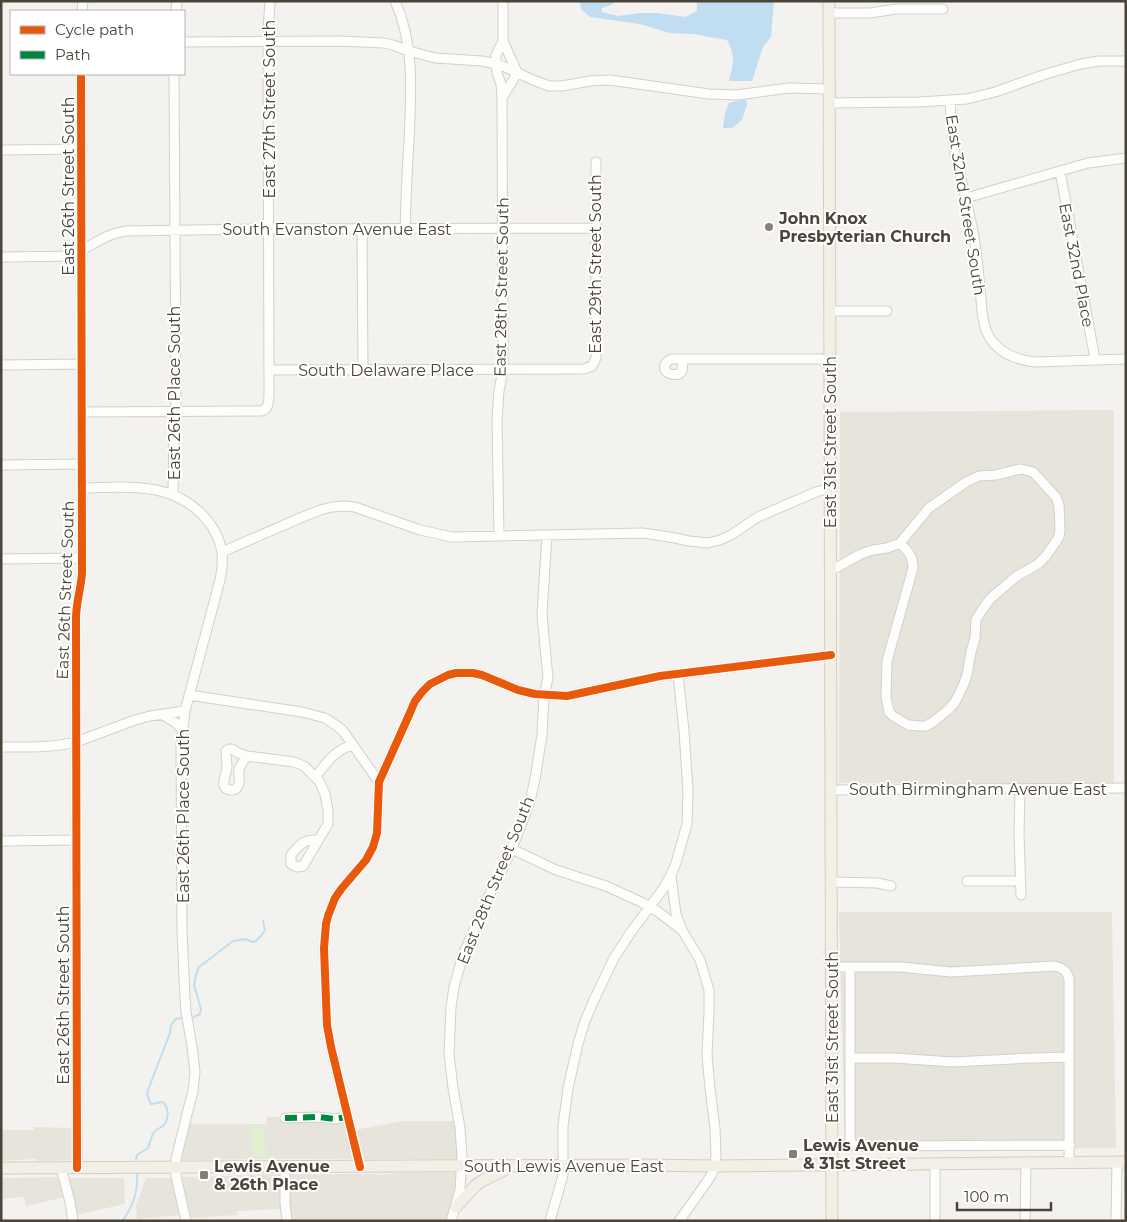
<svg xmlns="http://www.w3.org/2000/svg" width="1127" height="1222" viewBox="0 0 1127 1222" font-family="Montserrat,sans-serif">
<rect width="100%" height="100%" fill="#f4f2ee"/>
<path fill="#e7e4dc" d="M1114,410V785L839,783L840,412Z
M839,912H1112L1116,1148L845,1151Z
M267,1117H284L345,1122L354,1158L353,1159H267L182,1160L180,1154L189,1124H266Z
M403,1121H455L457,1133V1159H363L355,1130Z
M34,1127L73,1128L72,1160L39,1161L35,1159L1,1161V1130H34Z
M399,1173H457L456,1192L446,1221H291L289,1174H377L380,1175Z
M281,1174L282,1209L237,1211V1215L190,1218L180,1177Z
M59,1177L65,1197L26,1206L24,1197L1,1199V1178Z
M69,1178H124L125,1204L76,1215L68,1182Z
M146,1178H173L181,1215L137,1219L136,1205Z"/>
<path fill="#e1eecf" d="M251,1126H265L266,1156H252Z"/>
<path fill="#c0ddf1" d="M580,1H617L611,5L602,8V12L618,16L640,13H657L686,17L697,11V1H774L771,37L763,47L752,81H729C733,64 736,57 727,40L693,34L669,33L640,24L590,17L581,9Z
M745,99L747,104L742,120L732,128H723L725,113L729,103Z"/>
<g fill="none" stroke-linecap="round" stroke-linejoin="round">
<path stroke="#c0ddf1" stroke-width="2" d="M194,1017L200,1014L201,1009L194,985L196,975L199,967L233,941L246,939L252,942L256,941L261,936L265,930L263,921
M136,1159L137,1155L148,1148C150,1144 151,1136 154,1132C157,1129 161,1128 164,1125C169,1118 169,1108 163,1102L151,1104L147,1095L148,1090L170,1033L171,1025L176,1019L185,1017
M122,1221C133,1207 138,1192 137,1174"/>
<g stroke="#d2d0cb" stroke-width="11">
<path id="minor" d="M395,1C415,45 411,94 409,141C407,170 406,200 405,229
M82,11L83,1
M176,11L177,1
M829,13H870L896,9H943
M184,42L340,41L384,43L393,45L409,51L435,58L482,61L496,64L505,67L533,80L549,86H562L590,81L610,80L709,94L737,95L789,88L830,89
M502,98C507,88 513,83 517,72L503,41V1
M950,101C951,120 952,139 956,158C962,186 971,215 975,244C977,259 979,274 980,289C982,305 981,324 990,338C1000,354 1017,360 1035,362L1126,359
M829,103L919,102L967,99L995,92L1046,74L1081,64L1099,61H1126
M1,150L82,149
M1060,171L1095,359
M966,198L1088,163L1126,158
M362,229L363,370
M82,250C97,242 109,233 126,231L261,229L596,228
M1,257L82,256
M830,311H887
M683,359L682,371L679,374C664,377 659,364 672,359H830
M1,365L82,364
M269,370L584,369L592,366L596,358V162
M82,412L261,411C268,410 268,404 269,397L268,30L270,1
M1,465L82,464
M1021,469L1033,472L1056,497L1059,505L1060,530L1059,537L1046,556L1038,564L1017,576L998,592L990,599L982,610L976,620L975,638L971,652L967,675L963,686L955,702L949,709L933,722L926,726H920L908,725L893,716L889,712L886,697L887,661L913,568C913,555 908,552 900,543L929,508L966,482L979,476L996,475Z
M82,488C106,488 132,485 156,490C187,496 217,520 222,553C223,562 222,571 220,580L185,711L181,745L182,931L185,998L186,1012L192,1046L195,1072L193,1091L188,1110L176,1159V1176L186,1221
M173,495L174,420L176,403L174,74
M499,536L497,419L499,391L503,369L502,98L501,84L497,73L496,64V55L503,41
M222,552L300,518L320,510L332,507L344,506L355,507L420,530L452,537L643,533L675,538L689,541L708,543L720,540L731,535L758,517L816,492L831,488
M1,559L82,558
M830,571L861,554L873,550L887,548L900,543
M189,695L302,712L325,718L337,726L343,731L379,782
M163,715L176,723L182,729
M1,747C26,747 51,748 76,742L135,720L150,716L185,711
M247,756C244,760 240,765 239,770C238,775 241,781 238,786C237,788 235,790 232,790C217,790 227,774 227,767C227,762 226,757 226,751L229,749H232L238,753L247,756L294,762L304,766L319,781L325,794L328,810V824L303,866L297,867L291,864V855C300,844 304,839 318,840
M315,777C327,763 334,750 353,745
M1020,789L1019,834L1021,895
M831,790L1126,788
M1,841L76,840
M512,849L556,870L606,886L641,902L657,911L682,930
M671,876L676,914L682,930L700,960L709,990V1012L707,1055L710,1088L715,1129L716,1155L715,1166L711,1176L679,1221
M967,881H1020
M832,882L877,883L891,886
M832,967H901L951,972L1055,966C1063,968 1067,971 1069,979V1162
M850,967V1139L853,1145L858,1146L1070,1145
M851,1058H895L952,1062L1032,1058L1069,1057
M285,1118L319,1117L334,1119L348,1117
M285,1167V1203L287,1221
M360,1167L331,1047L327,1025L324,948L326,924L328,916L335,898L342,888L366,860L373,847L377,833L379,782L409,715L415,701L422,692L430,684L448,675L456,673H473L482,675L518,690L535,694L567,696L660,676L831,655
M61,1168L70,1202L73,1221
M77,1168L76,618C76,603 81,589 82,573L81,74
M451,1221L460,1190L462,1158L460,1128L453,1088L449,1054L451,1007L454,987L463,955L487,900L512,849L530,801L535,779L542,735L544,695L548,678L542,615L547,535
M550,1221L563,1175V1126L568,1088L578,1044L585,1021L594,1000L614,958L631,932L663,889L671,875L676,863L687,824L688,791L684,731L678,674
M935,1221V1164
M1025,1221L1026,1162
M1116,1221L1117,1162"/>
</g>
<g stroke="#d6cebb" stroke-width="13">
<path id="major" d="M829,1L832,1221
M1,1168L642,1165L715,1166L1126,1162
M456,1207L476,1185L482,1181L508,1168"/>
</g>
<use href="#minor" stroke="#fdfdfc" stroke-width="9"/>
<use href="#major" stroke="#f2efe6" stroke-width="11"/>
<path stroke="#00873e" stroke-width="6" stroke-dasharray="12 6" stroke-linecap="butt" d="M285,1118L319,1117L334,1119L348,1117"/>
<g stroke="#fff" stroke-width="11">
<path id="cycleway" d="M360,1167L331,1047L327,1025L324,948L326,924L328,916L335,898L342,888L366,860L373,847L377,833L379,782L409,715L415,701L422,692L430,684L448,675L456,673H473L482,675L518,690L535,694L567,696L660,676L831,655
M77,1168L76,618C76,603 81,589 82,573L81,74"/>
</g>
<use href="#cycleway" stroke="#e8590c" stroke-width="8"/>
</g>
<g fill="#868178" stroke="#fff" stroke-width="2">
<circle cx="769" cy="227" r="5"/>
<rect x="788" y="1149" width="10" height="10" rx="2.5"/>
<rect x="199" y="1170" width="10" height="10" rx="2.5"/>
</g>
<g text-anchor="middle" stroke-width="4" stroke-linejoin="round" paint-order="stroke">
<g font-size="16" fill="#4b4439" stroke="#fff">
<text transform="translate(269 109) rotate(-90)" y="6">East 27th Street South</text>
<text transform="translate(68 186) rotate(-90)" y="6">East 26th Street South</text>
<text transform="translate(966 205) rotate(81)" y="6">East 32nd Street South</text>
<text x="337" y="235">South Evanston Avenue East</text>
<text transform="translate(595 264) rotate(-90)" y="6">East 29th Street South</text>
<text transform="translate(1077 265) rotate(79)" y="6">East 32nd Place</text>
<text transform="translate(501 287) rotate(-89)" y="6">East 28th Street South</text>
<text x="386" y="376">South Delaware Place</text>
<text transform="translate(174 393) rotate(-90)" y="6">East 26th Place South</text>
<text transform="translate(830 442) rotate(-90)" y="6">East 31st Street South</text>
<text transform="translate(65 590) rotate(-88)" y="6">East 26th Street South</text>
<text x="978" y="795">South Birmingham Avenue East</text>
<text transform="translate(183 816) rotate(-90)" y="6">East 26th Place South</text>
<text transform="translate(495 880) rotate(-68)" y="6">East 28th Street South</text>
<text transform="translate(63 995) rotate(-90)" y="6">East 26th Street South</text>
<text transform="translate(832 1037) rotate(-90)" y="6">East 31st Street South</text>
<text x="564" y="1172">South Lewis Avenue East</text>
</g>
<g font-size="16" font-weight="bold" fill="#4b4439" stroke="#fff" text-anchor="start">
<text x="779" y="224">John Knox<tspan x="779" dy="18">Presbyterian Church</tspan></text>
<text x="803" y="1151">Lewis Avenue<tspan x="803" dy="18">&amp; 31st Street</tspan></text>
<text x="214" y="1172">Lewis Avenue<tspan x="214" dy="18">&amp; 26th Place</tspan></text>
</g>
</g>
<rect width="1127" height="1222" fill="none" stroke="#4b4439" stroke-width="5"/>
<rect x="10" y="10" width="175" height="65" fill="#ffffff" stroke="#b7b4b0"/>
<rect x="20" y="26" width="25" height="8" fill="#e8590c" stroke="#b7b4b0"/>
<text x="55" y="35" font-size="15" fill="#4b4439">Cycle path</text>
<rect x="20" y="51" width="25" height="8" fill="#00873e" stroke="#b7b4b0"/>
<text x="55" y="60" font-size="15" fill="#4b4439">Path</text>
<path d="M957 1202v8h94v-8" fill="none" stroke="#4b4439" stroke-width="2.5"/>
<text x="964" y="1202" font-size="15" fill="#4b4439" stroke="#ffffff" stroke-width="4" paint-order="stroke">100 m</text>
</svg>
